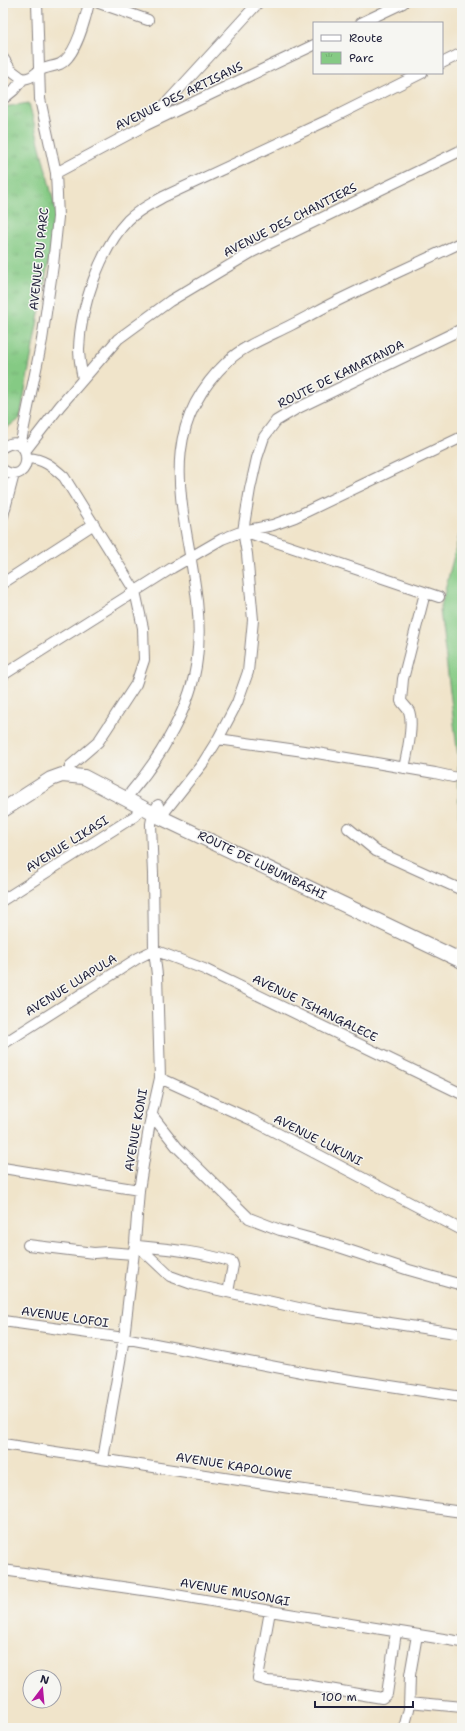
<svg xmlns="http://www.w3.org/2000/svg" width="465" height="1731" viewBox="0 0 465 1731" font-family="'Shantell Sans',sans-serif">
<defs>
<pattern id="park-tufts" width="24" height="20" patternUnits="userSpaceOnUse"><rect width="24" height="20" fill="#85ca84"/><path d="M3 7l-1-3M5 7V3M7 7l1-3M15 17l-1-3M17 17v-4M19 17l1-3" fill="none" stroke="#73ad73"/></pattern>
</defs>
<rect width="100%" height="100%" fill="#f6f6f2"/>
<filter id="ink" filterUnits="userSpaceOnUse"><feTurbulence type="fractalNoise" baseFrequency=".025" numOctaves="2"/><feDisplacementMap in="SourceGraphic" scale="8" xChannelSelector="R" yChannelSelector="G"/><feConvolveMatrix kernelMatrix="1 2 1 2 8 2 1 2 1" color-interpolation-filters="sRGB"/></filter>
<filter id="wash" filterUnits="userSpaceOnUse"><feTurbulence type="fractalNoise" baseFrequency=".012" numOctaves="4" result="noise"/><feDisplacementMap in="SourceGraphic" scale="16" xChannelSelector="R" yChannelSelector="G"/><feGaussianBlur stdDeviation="0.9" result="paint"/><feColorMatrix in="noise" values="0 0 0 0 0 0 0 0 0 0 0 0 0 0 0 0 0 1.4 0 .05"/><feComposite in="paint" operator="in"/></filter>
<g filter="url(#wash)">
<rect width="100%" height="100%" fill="#f0e4ca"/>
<path fill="#85ca84" stroke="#547660" d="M462,524V819L459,817L458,756L440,610Z"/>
<path fill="url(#park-tufts)" stroke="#547660" d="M29,103L57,215L20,418L3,431V107Z"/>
</g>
<g filter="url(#ink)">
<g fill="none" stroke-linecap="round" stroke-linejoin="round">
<g stroke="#898382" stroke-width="12">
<path id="minor" d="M99,3L148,20
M361,23L403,3
M3,58L11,70L23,79C34,77 31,76 39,71C45,67 53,67 60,64C76,56 85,20 89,3
M442,63L462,53
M3,99L14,90L23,79
M150,121L258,3
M56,173L146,125L314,45
M83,379C81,369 79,359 79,349C80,309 100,249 128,220C138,210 151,204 163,197L328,120L422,73
M20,446L42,340L53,265L58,217L56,173L40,99L37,3
M3,447C35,428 33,490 3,470
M25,451L60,406L118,339L170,301L252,252L462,150
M28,458C43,459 52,466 64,477L135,591L143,628L144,660L136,684L98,742L70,766L69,775
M3,516L14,474
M243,531L439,597
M3,583L94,524
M3,675L172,568L222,539L243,531L273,525L295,517L462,437
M218,739L311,752L435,773L453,777
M404,768C407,754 414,725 409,711C407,708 403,704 401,701L403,679L425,593
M131,792C161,757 192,705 197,659C211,552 132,451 228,361C243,346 272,335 291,325C309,316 326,306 343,298C382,279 423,261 462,242
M162,818L166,810L203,763L218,739L237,703L248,672L253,620L247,554L243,531L250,489L257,458L264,437L276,421L296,409L462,329
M348,828L376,851L462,890
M3,900L135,816L142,807
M3,1044L138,958L154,950L204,969L462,1094
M160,1078L252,1120L462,1230
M151,1114L177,1147L249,1218L280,1230L327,1243L409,1270L462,1285
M3,1168L139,1190
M135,1243L170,1276L192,1284L312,1311L462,1334
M28,1245L94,1253L107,1252L133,1254
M138,1246C169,1249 202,1252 232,1262L233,1265L228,1292
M3,1321L124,1338L312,1374L462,1397
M3,1444L290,1488L462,1512
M103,1459L124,1338L135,1243L139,1190L150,1122L160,1078L157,975L154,950L153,874L152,850L151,824L153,813L158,805
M3,1570L164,1593L270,1611L462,1642
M270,1611L258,1678L268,1681L294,1683L382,1698L387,1694L396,1632
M409,1702L462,1707
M404,1728L409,1709L410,1675L417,1635"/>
</g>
<g stroke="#898382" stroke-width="16">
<path id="highway" d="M3,810L51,779L62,775L84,777L162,818L462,961"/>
</g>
<use href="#minor" stroke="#fff" stroke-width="10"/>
<use href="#highway" stroke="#fff" stroke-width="14"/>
</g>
</g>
<g text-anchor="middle" stroke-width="3" stroke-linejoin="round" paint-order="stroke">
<g font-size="12" fill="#22223b" stroke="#f6f6f2">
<text transform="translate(179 96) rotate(-26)" y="4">AVENUE DES ARTISANS</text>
<text transform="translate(290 220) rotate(-27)" y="4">AVENUE DES CHANTIERS</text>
<text transform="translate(39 259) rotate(-84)" y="4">AVENUE DU PARC</text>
<text transform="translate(341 374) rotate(-26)" y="4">ROUTE DE KAMATANDA</text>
<text transform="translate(67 844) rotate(-32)" y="4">AVENUE LIKASI</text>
<text transform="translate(262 865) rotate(26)" y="4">ROUTE DE LUBUMBASHI</text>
<text transform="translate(71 985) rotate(-32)" y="4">AVENUE LUAPULA</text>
<text transform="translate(315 1008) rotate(26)" y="4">AVENUE TSHANGALECE</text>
<text transform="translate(136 1130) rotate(-80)" y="4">AVENUE KONI</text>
<text transform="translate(318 1140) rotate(27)" y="4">AVENUE LUKUNI</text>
<text transform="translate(65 1317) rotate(8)" y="4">AVENUE LOFOI</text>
<text transform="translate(234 1466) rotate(9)" y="4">AVENUE KAPOLOWE</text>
<text transform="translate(235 1592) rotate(10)" y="4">AVENUE MUSONGI</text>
</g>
</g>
<rect width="465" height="1731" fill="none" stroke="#f6f6f2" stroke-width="16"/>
<rect x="313" y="22" width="130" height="52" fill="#f6f6f2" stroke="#a1a1a9"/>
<rect x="321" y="35" width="20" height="6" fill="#ffffff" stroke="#a1a1a9"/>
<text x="349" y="42" font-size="12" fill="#22223b">Route</text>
<rect x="321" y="52" width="20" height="12" fill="url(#park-tufts)" stroke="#a1a1a9"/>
<text x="349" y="62" font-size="12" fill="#22223b">Parc</text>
<g transform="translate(42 1689) rotate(16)"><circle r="19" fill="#f6f6f2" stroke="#a1a1a9"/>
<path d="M0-3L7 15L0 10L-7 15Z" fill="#b5179e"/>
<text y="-6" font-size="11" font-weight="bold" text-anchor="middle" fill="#22223b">N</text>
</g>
<path d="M315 1701v6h98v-6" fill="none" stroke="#22223b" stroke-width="2"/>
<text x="321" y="1701" font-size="12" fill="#22223b" stroke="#f6f6f2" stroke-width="3" paint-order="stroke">100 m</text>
</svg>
